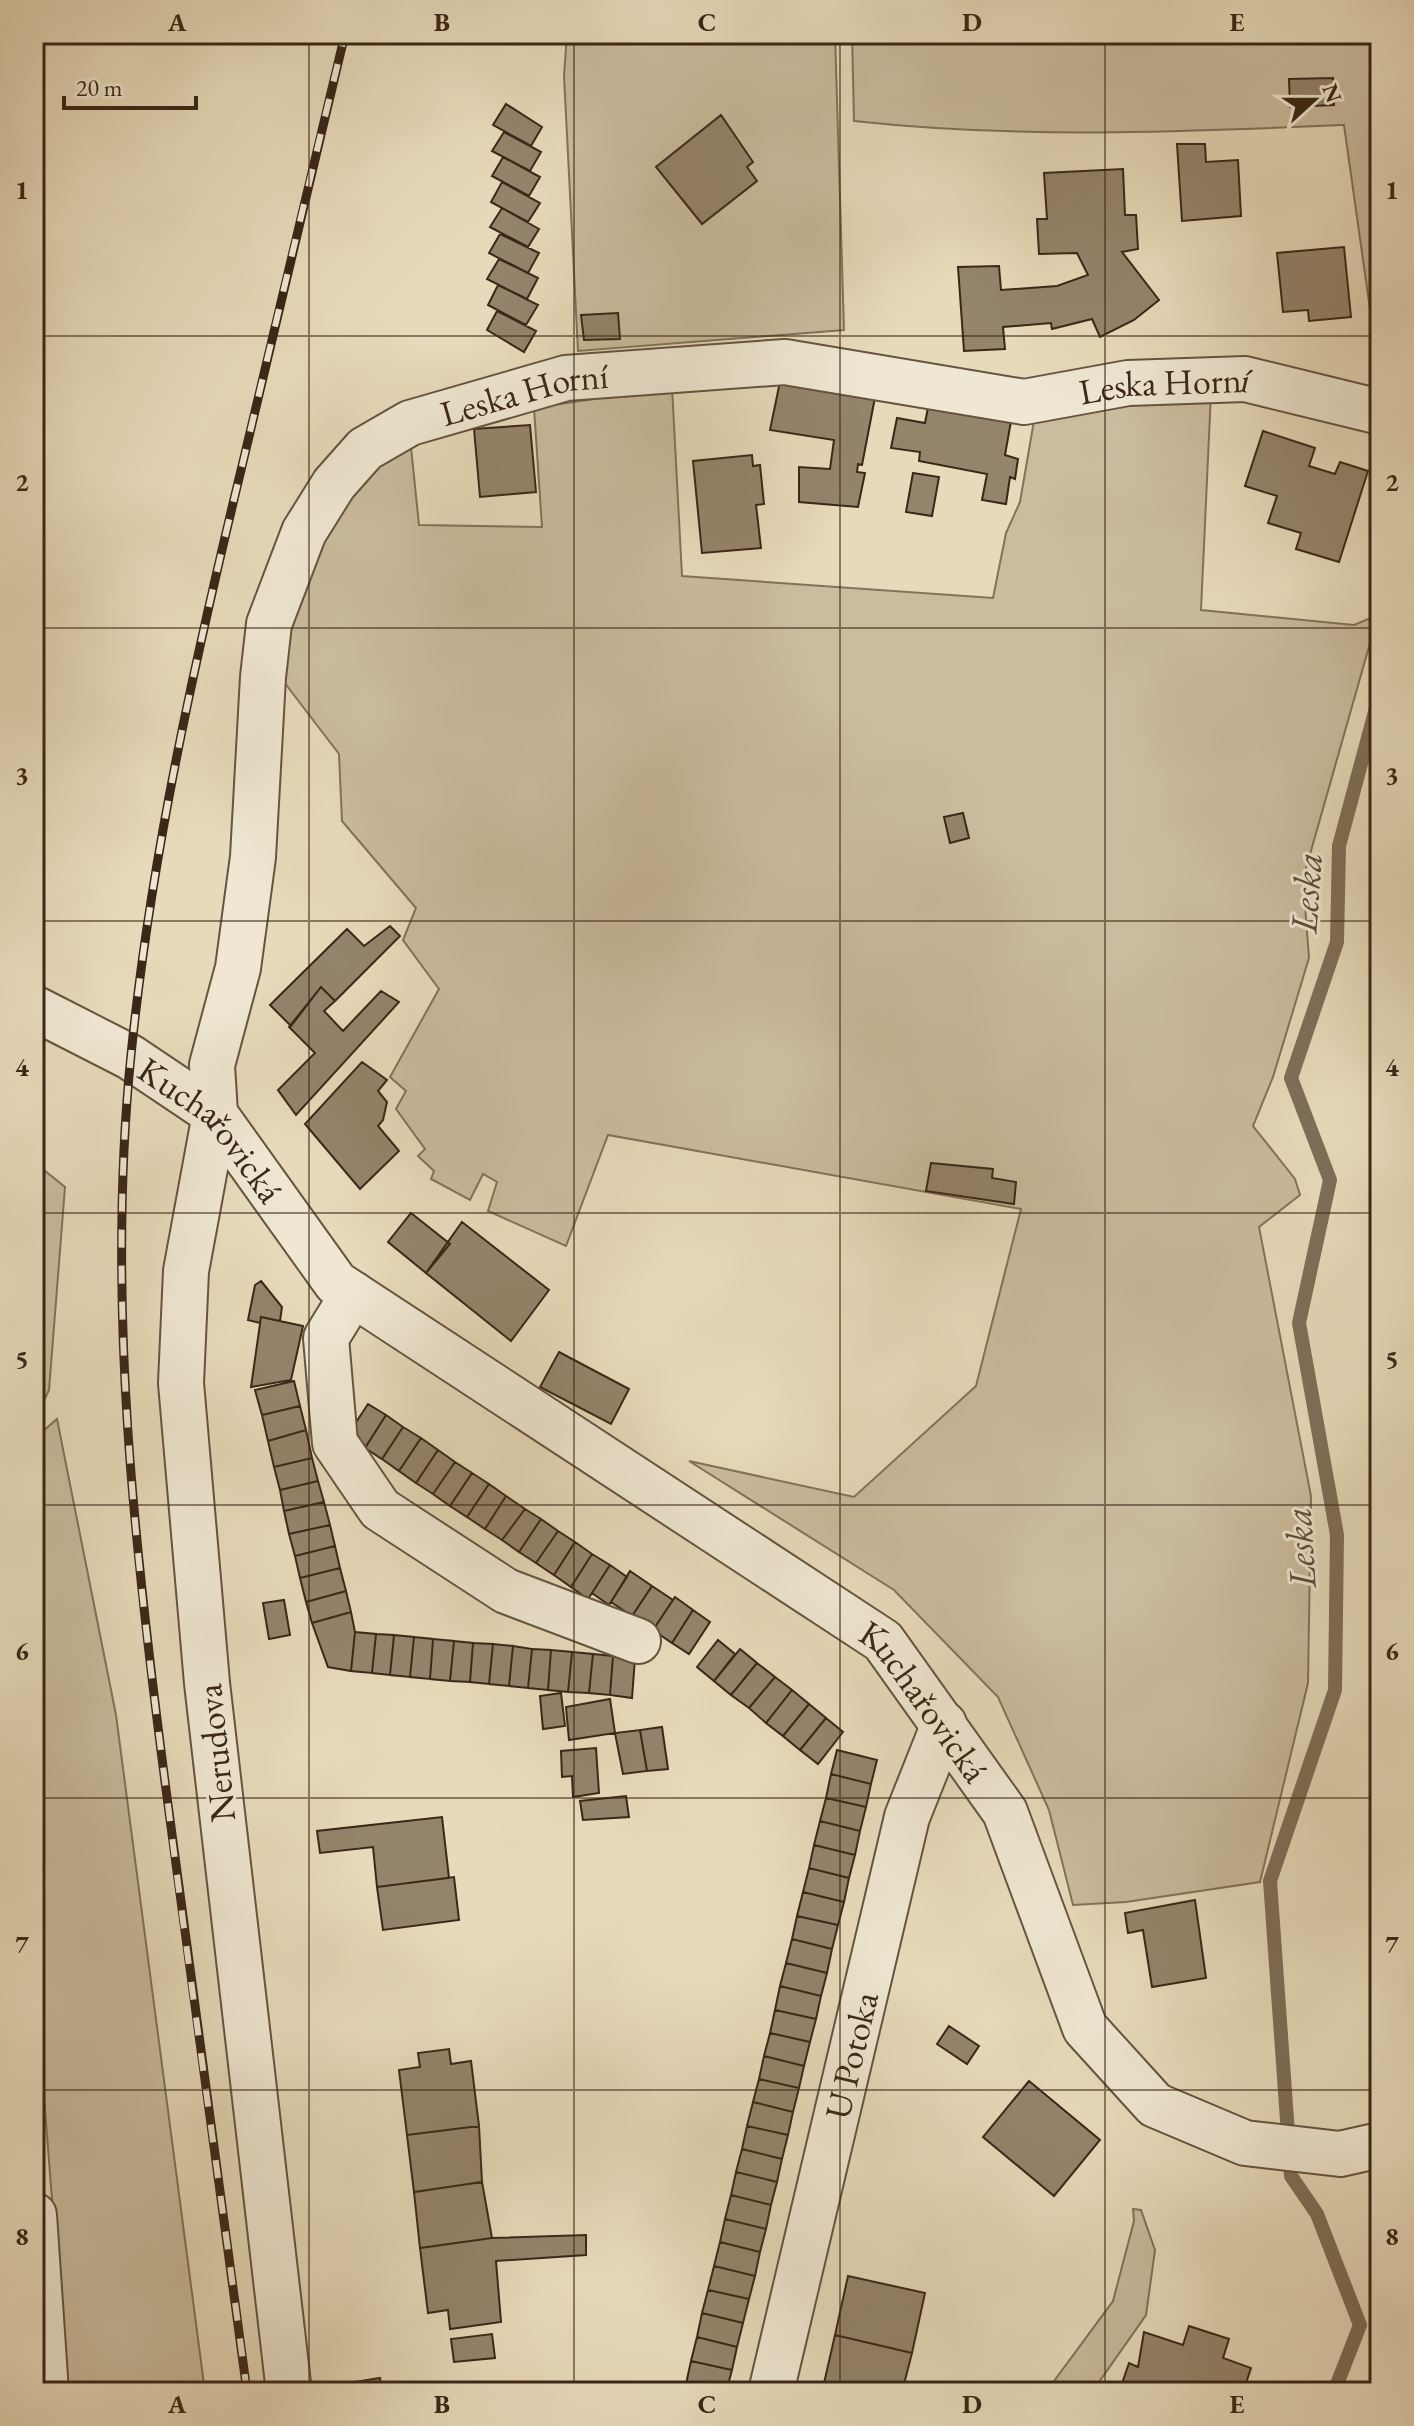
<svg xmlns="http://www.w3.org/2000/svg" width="1414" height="2426" viewBox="0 0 1414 2426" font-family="'EB Garamond',serif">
<rect width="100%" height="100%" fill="#e7daba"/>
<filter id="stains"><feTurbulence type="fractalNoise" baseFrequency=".0025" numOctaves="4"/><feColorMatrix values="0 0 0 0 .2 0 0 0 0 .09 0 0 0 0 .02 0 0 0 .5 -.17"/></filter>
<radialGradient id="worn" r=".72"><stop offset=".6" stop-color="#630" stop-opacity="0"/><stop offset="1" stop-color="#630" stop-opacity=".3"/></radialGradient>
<path fill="#cabc9e" stroke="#82725b" stroke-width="2" d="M567,34H835L844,330L578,351L564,76Z
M852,34H1380V380L1344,125C1180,132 1018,139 854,121Z
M672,387L682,576L993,598L1006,533L1020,502L1036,409L1211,393L1201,610L1354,625L1378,615L1303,879L1309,958L1273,1077L1253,1126L1295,1179L1300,1195L1259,1227L1311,1496L1308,1683L1260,1882L1126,1902L1073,1905L1049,1810L998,1697L894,1590L689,1461L854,1497L976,1386L1021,1209L608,1135L566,1246L488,1211L497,1182L483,1174L470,1200L431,1179L434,1171L418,1156L425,1149L396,1109L406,1091L390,1077L439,989L403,940L416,908L342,821L339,754L284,682L305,528L409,428L419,525L542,527L534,408Z
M34,1162L65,1187L49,1390L42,1405L34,1399Z
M57,1419L116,1715L205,2392H67L34,1968V1439Z
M1133,2209L1141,2210L1155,2250L1146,2315L1092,2392H1046L1113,2301L1134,2221Z"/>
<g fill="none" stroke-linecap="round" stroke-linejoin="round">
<path stroke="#7e6e58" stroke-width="14" d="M1334,2392L1360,2325L1317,2214L1291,2176L1270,1881L1335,1690L1337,1535L1299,1323L1330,1180L1291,1078L1337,942L1339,846L1380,693"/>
</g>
<path fill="#94846c" stroke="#3a2718" stroke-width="2" d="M1333,78L1334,105L1290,107L1289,79Z
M506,104L542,127L531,146L493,125Z
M721,115L753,162L747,167L757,181L702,224L656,167Z
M504,132L541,152L530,171L492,151Z
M1177,144H1205L1206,162L1238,160L1241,216L1182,221Z
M503,157L540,177L529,196L492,176Z
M1123,169L1125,215H1136L1138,249L1122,252L1159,300L1134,320L1100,337L1092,319L1052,329L1051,323L1003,327L1005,349L964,351L958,267L999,266L1001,290L1057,286L1088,275L1077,253L1039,254L1037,219H1047L1044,173Z
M502,182L540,203L528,222L491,202Z
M502,208L539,229L528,247L490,227Z
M500,234L539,253L528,273L489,253Z
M1344,247L1351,317L1309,321L1308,310L1283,312L1277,253Z
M499,259L538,278L527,299L487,279Z
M498,285L538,305L526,325L488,305Z
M497,311L536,331L524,352L487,330Z
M618,313L620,339L584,340L581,315Z
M782,372L877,387L862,465L858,464L857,472L865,473L858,507L799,502V467L830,469L834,440L770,430Z
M930,397L1013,410L1005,455L1018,459L1015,479L1010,477L1006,504L982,500L987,474L919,461L920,452L891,448L897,418L925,423Z
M530,425L536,492L480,497L474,429Z
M1263,431L1315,448L1309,466L1335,474L1340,462L1368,471L1339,562L1296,549L1301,533L1268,523L1277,496L1245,486Z
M752,455L753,466L760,465L764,504L756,505L761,548L702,553L693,461Z
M913,473L939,477L932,516L906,512Z
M963,813L969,838L950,843L944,817Z
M390,926L400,936L335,1001L321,987L291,1026L270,1005L347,929L364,946Z
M321,987L335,1001L324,1011L343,1031L381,991L399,1002L296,1115L278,1090L315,1053L289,1027Z
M362,1062L387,1080L378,1091L387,1102L383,1120L378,1126L399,1151L360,1189L305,1124Z
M931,1163L993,1169L992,1178L1016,1182L1014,1204L926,1191Z
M411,1213L450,1244L426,1273L388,1242Z
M462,1222L549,1290L511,1341L426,1273Z
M261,1281L282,1307L280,1321L261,1317L260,1323L248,1320L255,1285Z
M261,1317L303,1326L291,1380L251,1387Z
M559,1352L629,1389L611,1424L540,1387Z
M294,1381L300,1406L262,1415L255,1390Z
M368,1404L386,1415L365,1448L347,1436Z
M300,1406L306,1430L268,1441L262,1415Z
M386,1415L403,1427L382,1459L365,1448Z
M403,1427L421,1438L399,1471L382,1459Z
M306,1430L312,1458L274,1467L268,1441Z
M421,1438L438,1450L416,1483L399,1471Z
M438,1450L455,1462L433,1494L416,1483Z
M312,1458L318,1481L280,1490L274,1467Z
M455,1462L472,1473L450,1506L433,1494Z
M472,1473L489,1484L467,1517L450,1506Z
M318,1481L324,1502L284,1511L280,1490Z
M489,1484L506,1496L485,1529L467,1517Z
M506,1496L525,1509L502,1540L485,1529Z
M324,1502L330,1525L289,1534L284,1511Z
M525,1509L541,1519L519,1552L502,1540Z
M541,1519L558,1531L536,1563L519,1552Z
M330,1525L335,1546L295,1556L289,1534Z
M558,1531L575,1542L554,1575L536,1563Z
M575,1542L592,1554L571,1587L554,1575Z
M335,1546L340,1568L300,1578L295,1556Z
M592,1554L610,1565L588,1599L571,1587Z
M610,1565L627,1577L609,1605L592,1593Z
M340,1568L346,1591L306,1602L300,1578Z
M630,1571L652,1586L632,1616L611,1602Z
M652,1586L673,1600L653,1630L632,1616Z
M346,1591L351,1612L312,1623L306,1602Z
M675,1597L693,1610L672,1643L653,1630Z
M284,1600L290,1635L269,1639L263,1603Z
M693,1610L710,1622L689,1654L672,1643Z
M351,1612L355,1632L351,1671L328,1667L312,1623Z
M355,1632L376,1634L372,1673L351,1671Z
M376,1634L394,1635L390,1675L372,1673Z
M394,1635L414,1637L410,1677L390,1675Z
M414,1637L433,1639L430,1679L410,1677Z
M433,1639L454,1641L450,1681L430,1679Z
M718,1640L735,1654L714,1681L697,1667Z
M454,1641L473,1643L470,1682L450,1681Z
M473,1643L493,1644L489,1684L470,1682Z
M493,1644L513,1646L509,1686L489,1684Z
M513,1646L532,1649L528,1688L509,1686Z
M532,1649L551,1650L548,1690L528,1688Z
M740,1649L757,1663L731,1695L714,1681Z
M551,1650L572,1652L568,1692L548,1690Z
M572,1652L593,1654L589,1693L568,1692Z
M593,1654L613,1656L610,1695L589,1693Z
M613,1656L635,1658L632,1698L610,1695Z
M757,1663L775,1677L749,1708L731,1695Z
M775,1677L792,1690L766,1723L749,1708Z
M792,1690L809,1704L783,1736L766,1723Z
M561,1693L565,1726L543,1729L540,1696Z
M610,1699L615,1733L569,1740L566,1707Z
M809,1704L826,1718L800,1750L783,1736Z
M826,1718L843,1732L818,1764L800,1750Z
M662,1727L668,1769L647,1771L640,1730Z
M640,1730L647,1771L623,1774L615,1733Z
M596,1748L599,1793L573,1797L572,1776L562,1777L561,1751Z
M837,1750L877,1760L871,1784L831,1774Z
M831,1774L871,1784L866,1807L826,1798Z
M626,1796L629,1817L583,1820L580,1801Z
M826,1798L866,1807L860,1831L820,1821Z
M442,1817L449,1878L377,1887L373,1847L320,1853L317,1831Z
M820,1821L860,1831L855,1855L814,1845Z
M814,1845L855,1855L849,1878L809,1868Z
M809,1868L849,1878L844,1902L803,1892Z
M454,1877L459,1920L383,1930L377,1887Z
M803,1892L844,1902L838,1925L797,1916Z
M1195,1900L1206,1978L1152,1987L1143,1930L1128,1933L1125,1913Z
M797,1916L838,1925L832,1949L792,1939Z
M792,1939L832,1949L827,1973L786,1963Z
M786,1963L827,1973L821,1996L780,1986Z
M780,1986L821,1996L816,2019L775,2010Z
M775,2010L816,2019L810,2042L770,2033Z
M949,2026L979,2046L967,2064L937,2044Z
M770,2033L810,2042L804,2066L764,2056Z
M449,2049L451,2064L471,2061L479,2126L407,2135L399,2070L420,2067L418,2053Z
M764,2056L804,2066L799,2088L759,2079Z
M759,2079L799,2088L793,2112L753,2102Z
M1029,2081L1100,2140L1054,2196L983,2137Z
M753,2102L793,2112L788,2135L747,2126Z
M479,2126L482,2182L414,2192L407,2135Z
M747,2126L788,2135L782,2159L742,2149Z
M742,2149L782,2159L777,2182L736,2172Z
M736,2172L777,2182L771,2205L731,2195Z
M482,2182L492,2238L420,2248L414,2192Z
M731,2195L771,2205L766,2229L725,2219Z
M725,2219L766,2229L760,2252L720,2242Z
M586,2235V2255L496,2261L501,2322L450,2329L448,2310L428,2313L420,2248L492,2238Z
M720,2242L760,2252L755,2276L714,2266Z
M714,2266L755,2276L749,2299L708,2290Z
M848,2276L925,2293L912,2353L835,2335Z
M708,2290L749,2299L743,2323L702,2313Z
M702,2313L743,2323L737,2347L697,2337Z
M1189,2326L1229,2339L1223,2358L1251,2368L1243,2392H1119L1129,2363L1138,2367L1144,2332L1183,2345Z
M492,2334L495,2358L454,2362L451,2339Z
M835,2335L912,2353L902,2392H822Z
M697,2337L737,2347L732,2370L691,2361Z
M691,2361L732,2370L726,2392L686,2384Z
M380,2378L382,2392H337L336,2385Z
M686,2384L720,2392H684Z"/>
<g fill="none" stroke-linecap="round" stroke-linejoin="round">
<g stroke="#655440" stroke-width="48">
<g id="minor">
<path id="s1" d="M34,1008L130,1057L215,1114L336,1283L883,1641L1005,1812L1085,2028L1155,2105L1245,2143L1340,2154L1380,2145"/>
<path d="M353,1294L326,1338L335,1443L380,1509L506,1591L638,1641"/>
<path d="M34,2215L46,2392"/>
<path id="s2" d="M289,2392L207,1683L181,1383L186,1271L215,1114L212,1065L238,968L253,857L263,677L269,624L304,532L334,484L365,449L410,423L566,378L785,362L1024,402L1128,383L1245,379L1380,412"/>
<path id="s3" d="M771,2392L907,1817L944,1724"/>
</g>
</g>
<use href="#minor" stroke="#efe7d2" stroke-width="44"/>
<g stroke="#3a2718" stroke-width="9">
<path id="rail" d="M247,2392C221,2194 192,1996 167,1797C135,1554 106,1301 131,1055C151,856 195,660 242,466C276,322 310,178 345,34"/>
</g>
<use href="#rail" stroke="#efe7d2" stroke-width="6" stroke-dasharray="18" stroke-linecap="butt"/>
</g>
<path fill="none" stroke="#3a2718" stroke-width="2" stroke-opacity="0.55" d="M309,34V2392M574,34V2392M840,34V2392M1105,34V2392M34,336H1380M34,628H1380M34,921H1380M34,1213H1380M34,1505H1380M34,1798H1380M34,2090H1380"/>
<g text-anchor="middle" stroke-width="6" stroke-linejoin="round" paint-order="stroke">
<g font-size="36" fill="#3a2718" stroke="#efe7d2">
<text dy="13" stroke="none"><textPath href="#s2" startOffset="2802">Leska Horní</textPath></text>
<text dy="13" stroke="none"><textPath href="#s2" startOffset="2154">Leska Horní</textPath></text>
<text dy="13" stroke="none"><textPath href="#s1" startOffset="218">Kuchařovická</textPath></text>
<text dy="13" stroke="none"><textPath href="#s1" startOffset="1144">Kuchařovická</textPath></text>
<text transform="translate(215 1753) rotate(-96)" y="13">Nerudova</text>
<text dy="13" stroke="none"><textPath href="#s3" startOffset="346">U Potoka</textPath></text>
</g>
<g font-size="38" font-style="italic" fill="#5c4a38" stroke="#efe7d2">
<text transform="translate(1306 893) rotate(-86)" y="13">Leska</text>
<text transform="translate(1300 1548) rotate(-94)" y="13">Leska</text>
</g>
</g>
<rect width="1414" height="2426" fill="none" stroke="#e7daba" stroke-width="88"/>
<g transform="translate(1314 100) rotate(69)" stroke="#efe7d2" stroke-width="6" paint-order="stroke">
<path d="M0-6L14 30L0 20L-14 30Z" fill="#3a2718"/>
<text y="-12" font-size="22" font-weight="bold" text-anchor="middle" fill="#3a2718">N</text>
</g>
<path d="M64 96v12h132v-12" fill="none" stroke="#3a2718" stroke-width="4"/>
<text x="76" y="96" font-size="24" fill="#3a2718" stroke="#efe7d2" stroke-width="6" paint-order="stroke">20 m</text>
<rect x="44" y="44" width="1326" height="2338" fill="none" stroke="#3a2718" stroke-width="3"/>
<g font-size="26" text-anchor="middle" font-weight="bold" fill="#3a2718">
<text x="177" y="31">A</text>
<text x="442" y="31">B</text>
<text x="707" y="31">C</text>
<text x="972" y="31">D</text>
<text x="1237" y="31">E</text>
<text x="22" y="199">1</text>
<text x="1392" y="199">1</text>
<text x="22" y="491">2</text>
<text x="1392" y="491">2</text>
<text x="22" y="784">3</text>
<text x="1392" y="784">3</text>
<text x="22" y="1076">4</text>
<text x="1392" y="1076">4</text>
<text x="22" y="1368">5</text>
<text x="1392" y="1368">5</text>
<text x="22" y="1660">6</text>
<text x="1392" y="1660">6</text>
<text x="22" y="1953">7</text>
<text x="1392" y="1953">7</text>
<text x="22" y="2245">8</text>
<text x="1392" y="2245">8</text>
<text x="177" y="2413">A</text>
<text x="442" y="2413">B</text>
<text x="707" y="2413">C</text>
<text x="972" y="2413">D</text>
<text x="1237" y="2413">E</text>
</g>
<rect width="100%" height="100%" filter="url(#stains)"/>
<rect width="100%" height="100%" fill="url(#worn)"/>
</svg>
